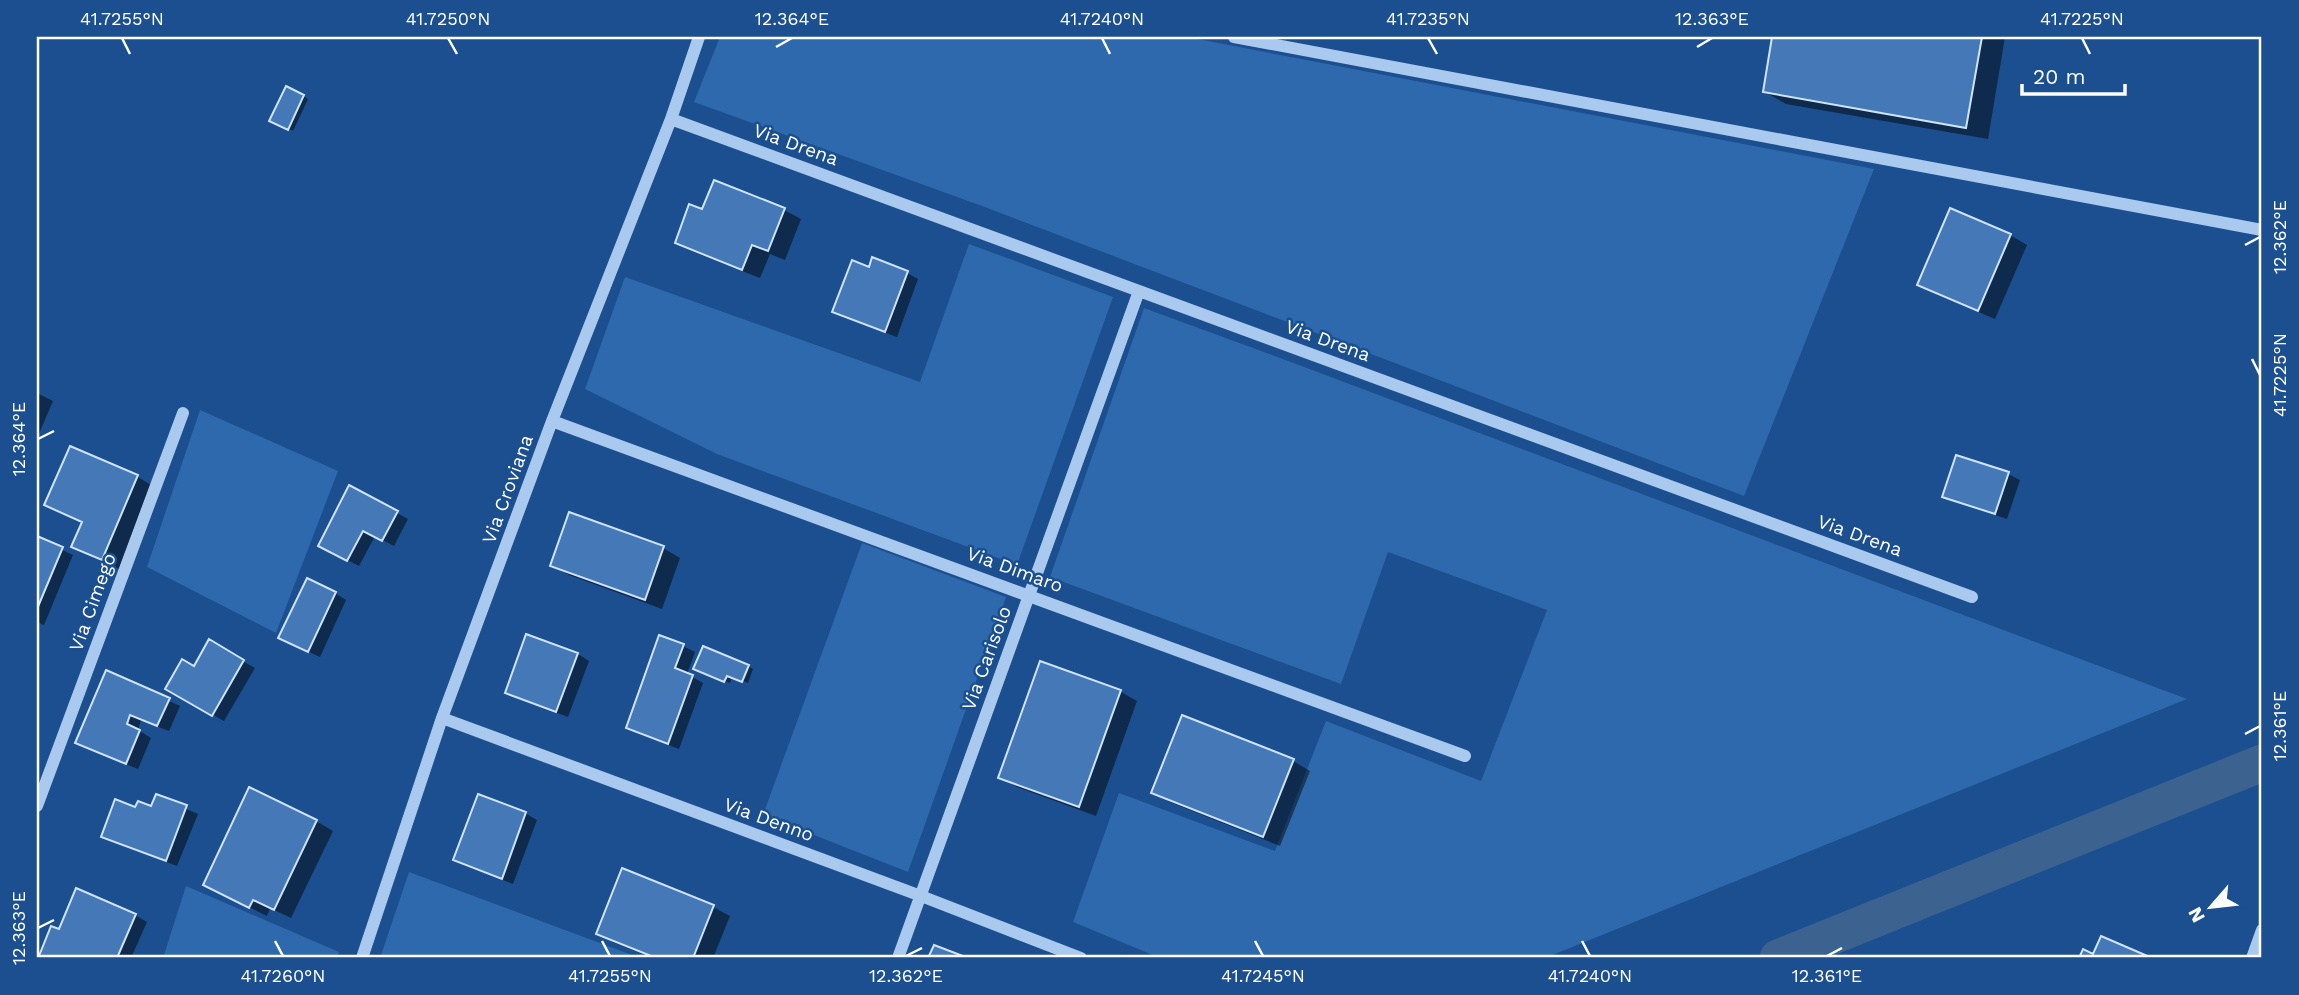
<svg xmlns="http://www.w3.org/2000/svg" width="2299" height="995" viewBox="0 0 2299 995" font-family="'Work Sans',sans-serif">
<rect width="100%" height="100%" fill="#1b4f8f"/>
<path fill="#2e69ad" d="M720,37H1187L1874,169L1744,496L982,206L694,102Z
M969,244L1113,297L1017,565L717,454L585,389L625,277L920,382Z
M1144,308L1283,359L2187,699L1545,958H1160L1073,922L1119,793L1275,851L1326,721L1481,781L1547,610L1388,552L1341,684L1050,577Z
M200,410L338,471L276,633L147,567Z
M862,543L1006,597L908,872L763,815Z
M409,872L640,958H380Z
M186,886L339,952L337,958H163Z"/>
<path fill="#0007" d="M1774,37H2005L1988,139L1786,104L1765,92Z
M303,96L308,99L293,131L272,120Z
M784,210L801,219L785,260L770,254L760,278L694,252L677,242L703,212Z
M2010,235L2027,245L1995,319L1936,294L1920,284Z
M870,269L907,273L918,279L897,337L846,318L834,311Z
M37,393L53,401L38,436H37Z
M71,448L138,477L154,487L119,569L73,546L83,523L47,505Z
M2008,474L2020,480L2007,519L1956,502L1945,496Z
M350,488L408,519L394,546L375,536L359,566L332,552Z
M570,514L663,548L680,558L662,609L569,575L552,565Z
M37,538L73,555L44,625L37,622Z
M335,593L346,600L320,657L292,644Z
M527,636L578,654L589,661L568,717L518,699L507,692Z
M209,642L255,668L224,721L167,688L194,668Z
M683,646L695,652L687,674L703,683L679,749L639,734L628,728Z
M1041,663L1121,692L1137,701L1096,816L1017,787L1000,777Z
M748,666L753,669L748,683L732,677L730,683L701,671Z
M107,673L180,706L169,731L141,720L138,730L151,738L138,769L89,749Z
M1293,761L1310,771L1280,846L1170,802L1154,792Z
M157,796L198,814L177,866L114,842L103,836L136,809L152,808Z
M525,813L537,820L513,884L466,866L455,860Z
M316,821L333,831L291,918L270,908L267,916L222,894Z
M713,907L730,916L713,958H653L615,943L598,933Z
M135,915L147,922L131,958H47L41,955Z"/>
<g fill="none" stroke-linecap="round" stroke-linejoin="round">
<path stroke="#3c6290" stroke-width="37" d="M1778,958L2262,763"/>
</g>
<path fill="#4478b7" stroke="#cfe3fa" stroke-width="2" d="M1772,37H1982L1966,128L1763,92Z
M286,86L304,95L288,130L269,121Z
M714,180L785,208L768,251L752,245L742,270L675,243L689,204L702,209Z
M1950,208L2011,234L1978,311L1917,285Z
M872,257L908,271L885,332L832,312L852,260L869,267Z
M70,446L138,475L102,560L71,547L82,522L44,505Z
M1956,455L2009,472L1995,514L1942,497Z
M349,485L398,511L382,541L363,531L347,561L318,546Z
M569,512L664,546L645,600L550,566Z
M37,536L63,547L37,609Z
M307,578L336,592L308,652L278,638Z
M526,634L578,653L556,712L505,693Z
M659,635L684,644L675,668L693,675L668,744L626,728Z
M209,639L244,660L212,716L165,689L182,659L194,666Z
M703,646L749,665L742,682L727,676L724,682L693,669Z
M1040,661L1121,690L1079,807L998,778Z
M106,670L170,698L157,726L130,715L127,724L140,730L126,764L75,743Z
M1182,715L1294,759L1263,837L1151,793Z
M249,787L317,820L274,910L253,900L249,908L203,885Z
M156,794L187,805L166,861L101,837L115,799L135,807L138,801L151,806Z
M478,794L526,812L502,879L453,860Z
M622,868L714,905L693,958H656L596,934Z
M76,888L136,914L117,958H45L39,956L51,926L59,929Z
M2101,936L2152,958H2079L2083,949L2093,954Z
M934,945L968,958H928Z"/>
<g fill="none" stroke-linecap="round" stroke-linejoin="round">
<path stroke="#a9c9ee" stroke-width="12" d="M1234,37L2262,230
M671,119L1972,597
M552,421L1465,756
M442,718L921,896L1081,958
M37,806L183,413
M362,958L442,718L552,421L671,119L699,37
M898,958L1139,291
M2252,958L2262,930"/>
</g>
<path fill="none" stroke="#fff" stroke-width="2.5" d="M122,38L130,54M448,38L457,54M1102,38L1110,54M1428,38L1437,54M2082,38L2090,54M776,47L792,38M1697,47L1712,38M2245,245L2260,237M2252,359L2260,375M38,439L54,431M2245,734L2260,726M38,928L54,920M275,941L283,956M602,941L610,956M1255,941L1263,956M1582,941L1590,956M906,956L922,948M1827,956L1842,948"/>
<g text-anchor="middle" stroke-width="5" stroke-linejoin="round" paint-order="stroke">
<g font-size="19" fill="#fff" stroke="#1b4f8f">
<text transform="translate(796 144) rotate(20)" y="7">Via Drena</text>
<text transform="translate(1328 340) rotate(20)" y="7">Via Drena</text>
<text transform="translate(507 489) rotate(-70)" y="7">Via Croviana</text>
<text transform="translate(1860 535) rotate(20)" y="7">Via Drena</text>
<text transform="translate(1015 569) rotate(20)" y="7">Via Dimaro</text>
<text transform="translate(92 602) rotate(-70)" y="7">Via Cimego</text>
<text transform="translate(986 658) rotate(-70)" y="7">Via Carisolo</text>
<text transform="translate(769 819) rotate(20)" y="7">Via Denno</text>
</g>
</g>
<rect width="2299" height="995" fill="none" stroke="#1b4f8f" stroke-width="77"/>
<g transform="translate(2211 907) rotate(242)" stroke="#1b4f8f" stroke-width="5" paint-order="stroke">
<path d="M0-5L12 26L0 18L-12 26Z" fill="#ffffff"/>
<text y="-10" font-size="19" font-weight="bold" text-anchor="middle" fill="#ffffff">N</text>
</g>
<path d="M2022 84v10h103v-10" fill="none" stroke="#ffffff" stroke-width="3.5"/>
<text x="2033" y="84" font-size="21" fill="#ffffff" stroke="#1b4f8f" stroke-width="5" paint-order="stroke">20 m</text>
<rect x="38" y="38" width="2222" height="918" fill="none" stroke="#fff" stroke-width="2.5"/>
<g font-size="18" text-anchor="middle" fill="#fff">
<text x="122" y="25">41.7255°N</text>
<text x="448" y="25">41.7250°N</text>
<text x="792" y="25">12.364°E</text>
<text x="1102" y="25">41.7240°N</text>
<text x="1428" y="25">41.7235°N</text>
<text x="1712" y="25">12.363°E</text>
<text x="2082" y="25">41.7225°N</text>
<text transform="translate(2280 237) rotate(-90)" y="6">12.362°E</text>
<text transform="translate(2280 375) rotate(-90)" y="6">41.7225°N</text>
<text transform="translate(19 439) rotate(-90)" y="6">12.364°E</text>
<text transform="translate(2280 726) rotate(-90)" y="6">12.361°E</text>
<text transform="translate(19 928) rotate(-90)" y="6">12.363°E</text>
<text x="283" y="982">41.7260°N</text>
<text x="610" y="982">41.7255°N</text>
<text x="906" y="982">12.362°E</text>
<text x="1263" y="982">41.7245°N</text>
<text x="1590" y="982">41.7240°N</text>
<text x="1827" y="982">12.361°E</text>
</g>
</svg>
